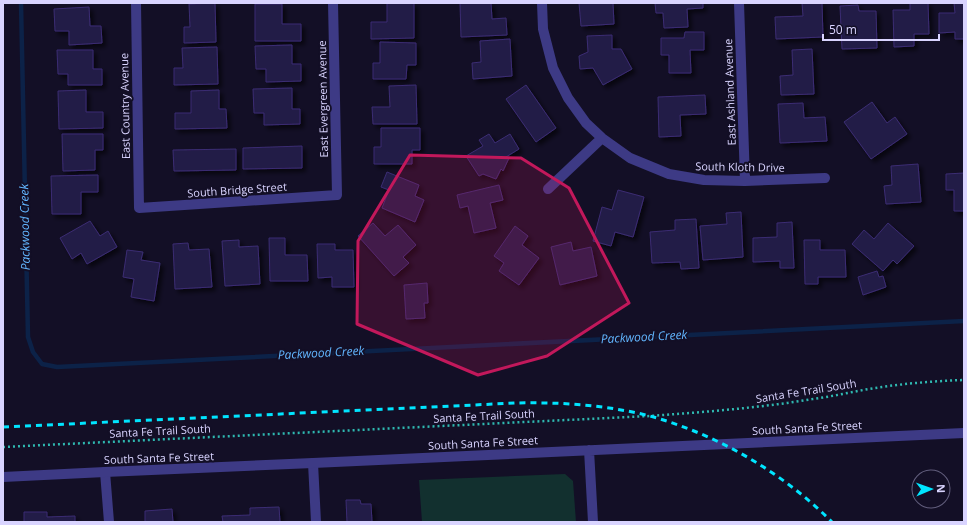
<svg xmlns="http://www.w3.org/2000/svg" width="967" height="525" viewBox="0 0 967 525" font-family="'Open Sans',sans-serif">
<defs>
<filter id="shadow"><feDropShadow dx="3.5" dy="3.5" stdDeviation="2" flood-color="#0009"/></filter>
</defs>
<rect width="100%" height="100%" fill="#130f26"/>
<path fill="#12302f" d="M565,474L573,481L576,522H422L419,480Z"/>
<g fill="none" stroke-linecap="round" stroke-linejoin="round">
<path stroke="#0c2248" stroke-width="4.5" d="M21,3L28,337L33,352L42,364L57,367L964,321"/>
</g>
<path fill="#241b47" stroke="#3b2d73" filter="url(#shadow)" d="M215,3L216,42L184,43V27H190L189,4Z
M387,3H414V38L371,39V22H387Z
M460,3H491L492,19L506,18L507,35L461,37Z
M579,3H613L614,24L581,26Z
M655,3H703V8L687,9L688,27L664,28L663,13H656Z
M802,3H822L823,37L776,39L775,17L803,16Z
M910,3H928L929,34H914V46L894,47L893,10H910Z
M954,3H964V39H955V32L939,33V13H955Z
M255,4H282V24H301V41H255Z
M858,5L859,11H876L877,48L842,49L840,6Z
M89,7L90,26H101L102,43L69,45V31H55L54,9Z
M685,32H704V50H690L691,73H669V55H661V38H684Z
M612,35V49H621L632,69L603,85L593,68L580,69L579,56L588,52L587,36Z
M510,39L512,76L473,79L472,63L481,62L480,41Z
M380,42L416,43V65H407L406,79H373V63H380Z
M292,45V64H301V81L266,82V69H256L255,46Z
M217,47L218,84L174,85V68H183L182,48Z
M812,49L814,94L781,95L780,76L793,75L792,50Z
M57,50H93V69H102V85H68V74H58Z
M416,85L417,124H373L372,107H390L389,86Z
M526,85L556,128L536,142L506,99Z
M292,88V109H300V124L264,125V113H254L253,89Z
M86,90V112H103V128L59,129L58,91Z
M219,90V109H226L227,128L175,129V113H191V91Z
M705,95L706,114L680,115L681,136L659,137L658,97Z
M872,102L887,123L895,117L907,134L871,159L844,122Z
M803,103L804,118L825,117L827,141L780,143L778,104Z
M381,128H420V150H412V164H374V147H381Z
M62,134H103V150H95V170L63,171Z
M489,134L495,143L510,134L519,149L506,157L509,158L503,171L501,169L496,179L483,174L479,176L466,156L483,146L479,140Z
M302,146V168L243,169V148Z
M236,149V170L174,171L173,150Z
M918,164L921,202L886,204L884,186L892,185L891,166Z
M387,172L419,185L415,196L424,200L415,222L382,208L389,190L381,187Z
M964,173V211H954V190H946V174Z
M98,175V192H81V214H52L51,176Z
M499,185L503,200L490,203L496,228L474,233L468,206L460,208L457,195Z
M618,190L644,197L633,237L615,232L611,246L593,241L602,207L612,210Z
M741,212L743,257L703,260L700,226L727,224L726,213Z
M696,219L699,268L681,269L680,262L652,263L650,232L675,230V220Z
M90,221L100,236L108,231L117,247L87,264L81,253L72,259L60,238Z
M792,222L794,268H780V261L753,262V238L777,237V223Z
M373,223L385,236L398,225L416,245L403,257L409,263L394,276L358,236Z
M888,223L914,246L897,264L893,260L883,271L852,244L864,230L874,239Z
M515,226L528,236L522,245L539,258L519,285L499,271L504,263L494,256Z
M269,238H285V255H307L308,281H270Z
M239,240V247L258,246L260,284L225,286L222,241Z
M804,240H820V250H845L846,277H818V284H805Z
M571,242L573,251L591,247L597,276L560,285L551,247Z
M188,243L189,250L209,249L212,287L175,289L173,244Z
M317,244H335V250H353L354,287H332V277L318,278Z
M127,250L143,252L141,260L160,263L154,301L131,297L134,279L123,277Z
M877,271L879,277L883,276L886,287L863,295L858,277Z
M427,283L428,303H424L425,318L406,319L404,285Z
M346,500H360L361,504H371L372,522H347Z
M279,507L280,522H223L222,516L250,515V508Z
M172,509L173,522H145V511Z
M24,512H47V517L75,516V522H24Z"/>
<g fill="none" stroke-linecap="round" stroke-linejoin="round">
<path stroke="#2fb8b0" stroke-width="2.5" stroke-dasharray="2 3" stroke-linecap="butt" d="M3,447L650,416C704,412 759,408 813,399C836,396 859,390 882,387C909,383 937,381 964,380"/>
<path stroke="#3d3a85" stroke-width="10" d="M136,3L139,208L337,195L333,3
M542,3L543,29L553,68L568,98L586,123L602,138L630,158L669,174L704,180L745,181L825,178
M739,3L745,181
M548,189L602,138
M313,463L316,522
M105,472L109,522"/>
<path stroke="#3d3a85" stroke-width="10" d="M589,450L593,522
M3,477L105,472L313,463L964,433"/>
<path stroke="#00e5ff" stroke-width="3" stroke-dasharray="6 5" stroke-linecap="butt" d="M3,427L516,403C561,402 606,405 650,416C718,435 782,472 832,522"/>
</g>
<path fill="#c2185b" fill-opacity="0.2" stroke="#c2185b" stroke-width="3" stroke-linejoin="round" d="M410,155L521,158L569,188L629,303L547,356L478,375L357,324L358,241Z"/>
<g text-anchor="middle" stroke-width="4" stroke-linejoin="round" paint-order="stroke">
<g font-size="11" fill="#d9d4ff" stroke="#130f26">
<text transform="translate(730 92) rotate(-92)" y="4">East Ashland Avenue</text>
<text transform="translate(323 99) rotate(-91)" y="4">East Evergreen Avenue</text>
<text transform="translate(125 106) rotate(-91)" y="4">East Country Avenue</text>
<text transform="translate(740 167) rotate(1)" y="4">South Kloth Drive</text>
<text transform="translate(237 190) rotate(-4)" y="4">South Bridge Street</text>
<text transform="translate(806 391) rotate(-9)" y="4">Santa Fe Trail South</text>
<text transform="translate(484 416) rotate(-3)" y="4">Santa Fe Trail South</text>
<text transform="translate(807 428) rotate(-3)" y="4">South Santa Fe Street</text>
<text transform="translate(160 431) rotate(-3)" y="4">Santa Fe Trail South</text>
<text transform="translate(483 443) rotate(-3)" y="4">South Santa Fe Street</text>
<text transform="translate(159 458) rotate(-2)" y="4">South Santa Fe Street</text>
</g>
<g font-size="12" font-style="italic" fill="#62b6ff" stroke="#130f26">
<text transform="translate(25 227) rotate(-91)" y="4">Packwood Creek</text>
<text transform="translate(644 337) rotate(-3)" y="4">Packwood Creek</text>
<text transform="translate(321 353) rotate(-3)" y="4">Packwood Creek</text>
</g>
</g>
<rect width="967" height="525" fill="none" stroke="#d9d4ff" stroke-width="8"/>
<g transform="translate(931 489) rotate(88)"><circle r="19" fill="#130f26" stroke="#625e7d"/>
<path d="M0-3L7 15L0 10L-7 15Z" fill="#00e5ff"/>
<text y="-6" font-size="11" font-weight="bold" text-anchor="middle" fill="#d9d4ff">N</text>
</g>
<path d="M823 34v6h116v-6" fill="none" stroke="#d9d4ff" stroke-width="2"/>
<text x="829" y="34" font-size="12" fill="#d9d4ff" stroke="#130f26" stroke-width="3" paint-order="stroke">50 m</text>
</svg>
